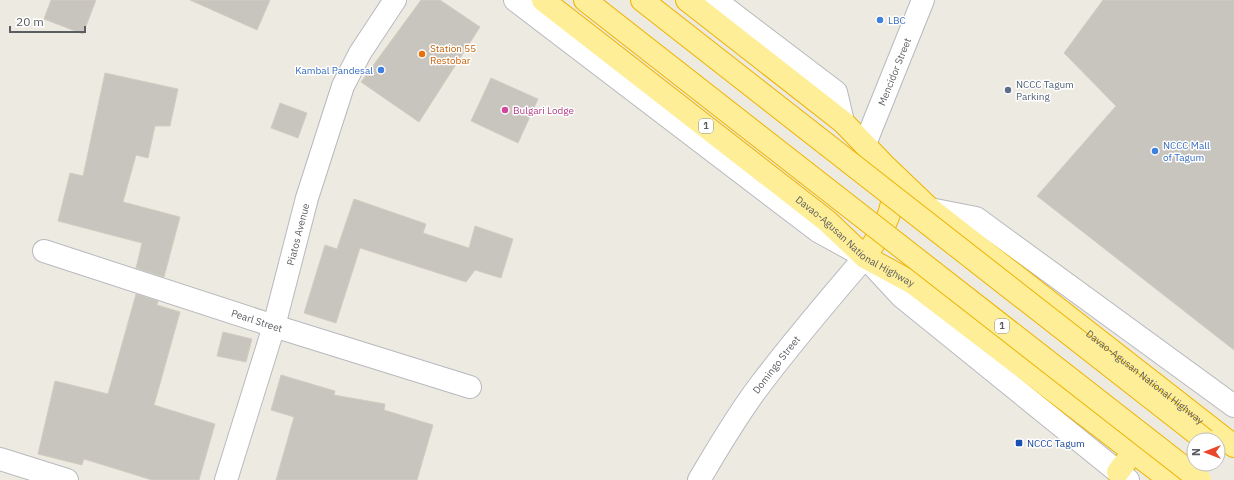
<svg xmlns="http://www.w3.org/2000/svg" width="1234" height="480" viewBox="0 0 1234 480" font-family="'IBM Plex Sans',sans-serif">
<rect width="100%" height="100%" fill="#edebe1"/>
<path fill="#c8c5bf" stroke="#d2cdc0" d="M51,0H96L83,34L44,19Z
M190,0H270L257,30Z
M421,0H440L480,27L419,122L361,82Z
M1103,0H1234V350L1037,196L1116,106L1064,53Z
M105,73L178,89L170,126H155L148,158L136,155L123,202L180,217L164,277L136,268L142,243L58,221L70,173L83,176Z
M491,78L538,99L518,143L471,121Z
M280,103L307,113L298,138L271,128Z
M354,199L426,224L423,233L469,248L475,226L513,239L501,278L475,270L466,282L360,248L336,323L304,313L325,245L337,249Z
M136,294L158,301L157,305L180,312L154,405L215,424L199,480H152L84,459L82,465L38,454L55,381L108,394Z
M223,332L252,339L246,362L217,356Z
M281,375L335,391L334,395L385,404L384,410L433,425L417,480H276L294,417L271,410Z"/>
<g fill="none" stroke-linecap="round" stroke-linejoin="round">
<g stroke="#b7b9be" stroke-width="24">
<g id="minor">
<path id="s1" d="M865,144L923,0"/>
<path id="s2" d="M44,251L274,326L470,387"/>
<path d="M0,459L67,480"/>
<path id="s3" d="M226,480L274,326L307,198L343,86L360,53L395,0"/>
<path id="s4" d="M699,480C718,448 737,415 760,385C793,341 829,299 865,257"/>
</g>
</g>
<g stroke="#b7b9be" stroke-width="24">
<path id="tertiary" d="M515,0L818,231L865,257L902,297L1128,480
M715,0L836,92L843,122
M930,209L976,218L1234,406"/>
</g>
<g stroke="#eeb301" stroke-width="24">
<g id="trunk">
<path id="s5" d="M543,0L827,221L865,257L913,283L1170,480"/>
<path d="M585,0L805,172"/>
<path d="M642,0L826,144"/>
<path id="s6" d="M687,0L843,122L886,167L930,209L1234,446"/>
<path d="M865,257C880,234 898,209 892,180"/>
<path d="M1118,472L1133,452"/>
</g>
</g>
<use href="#minor" stroke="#fff" stroke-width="22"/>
<use href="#tertiary" stroke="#fff" stroke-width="22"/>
<use href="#trunk" stroke="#feee97" stroke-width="22"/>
<g stroke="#eeb301" stroke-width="24" stroke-linecap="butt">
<path id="trunk-bridge" d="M826,144L1205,440
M805,172L1200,480"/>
</g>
<use href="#trunk-bridge" stroke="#feee97" stroke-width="22"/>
</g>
<g fill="#3f7fe0" stroke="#fff" stroke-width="1.5">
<circle cx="880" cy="20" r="4"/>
<circle cx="381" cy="70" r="4"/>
<circle cx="1155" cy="151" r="4"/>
</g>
<circle fill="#e8710a" stroke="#fff" stroke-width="1.5" cx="422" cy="54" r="4"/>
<circle fill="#5c6f8a" stroke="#fff" stroke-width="1.5" cx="1008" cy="90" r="4"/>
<circle fill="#d1479c" stroke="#fff" stroke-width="1.5" cx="505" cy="110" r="4"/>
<rect fill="#1a4fb4" stroke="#fff" stroke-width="1.5" x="1015" y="439" width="8" height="8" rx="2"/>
<g text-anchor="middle" stroke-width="3" stroke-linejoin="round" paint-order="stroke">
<g fill="#fff" stroke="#8c8e91" stroke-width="1">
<rect x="699" y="119" width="14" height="14" rx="3"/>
<rect x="995" y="319" width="14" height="14" rx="3"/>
</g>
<g font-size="9" font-weight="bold" fill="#5a5d62">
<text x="706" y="129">1</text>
<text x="1002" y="329">1</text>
</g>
<g font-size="10" fill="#366cbe" stroke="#fff" text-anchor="start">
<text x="888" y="24">LBC</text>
<text x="373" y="74" text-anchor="end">Kambal Pandesal</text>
<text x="1163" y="149">NCCC Mall<tspan x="1163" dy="12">of Tagum</tspan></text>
</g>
<g font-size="10" fill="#c56008" stroke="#fff" text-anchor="start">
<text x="430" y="52">Station 55<tspan x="430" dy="12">Restobar</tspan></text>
</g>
<g font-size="10" fill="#5a5d62" stroke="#fff">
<text dy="4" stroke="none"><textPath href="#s1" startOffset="78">Mencidor Street</textPath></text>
<text dy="4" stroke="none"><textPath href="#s3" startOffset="256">Piatos Avenue</textPath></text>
<text dy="4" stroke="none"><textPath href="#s5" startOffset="395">Davao-Agusan National Highway</textPath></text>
<text dy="4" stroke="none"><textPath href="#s2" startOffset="224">Pearl Street</textPath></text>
<text dy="4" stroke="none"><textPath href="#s4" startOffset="139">Domingo Street</textPath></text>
<text dy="4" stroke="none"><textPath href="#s6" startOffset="594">Davao-Agusan National Highway</textPath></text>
</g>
<g font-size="10" fill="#4e5e75" stroke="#fff" text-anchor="start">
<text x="1016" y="88">NCCC Tagum<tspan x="1016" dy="12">Parking</tspan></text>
</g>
<g font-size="10" fill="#b23c85" stroke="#fff" text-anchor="start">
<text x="513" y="114">Bulgari Lodge</text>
</g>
<g font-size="10" fill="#164399" stroke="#fff" text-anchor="start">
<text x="1027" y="447">NCCC Tagum</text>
</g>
</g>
<g transform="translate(1206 452) rotate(270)"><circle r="19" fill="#ffffff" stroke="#bdbec0"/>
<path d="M0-3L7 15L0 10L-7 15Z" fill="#e8472c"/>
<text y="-6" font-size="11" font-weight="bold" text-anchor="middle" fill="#5a5d62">N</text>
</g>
<path d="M10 26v6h75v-6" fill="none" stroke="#5a5d62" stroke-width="2"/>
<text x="16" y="26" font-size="12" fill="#5a5d62" stroke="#ffffff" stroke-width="3" paint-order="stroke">20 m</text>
</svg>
